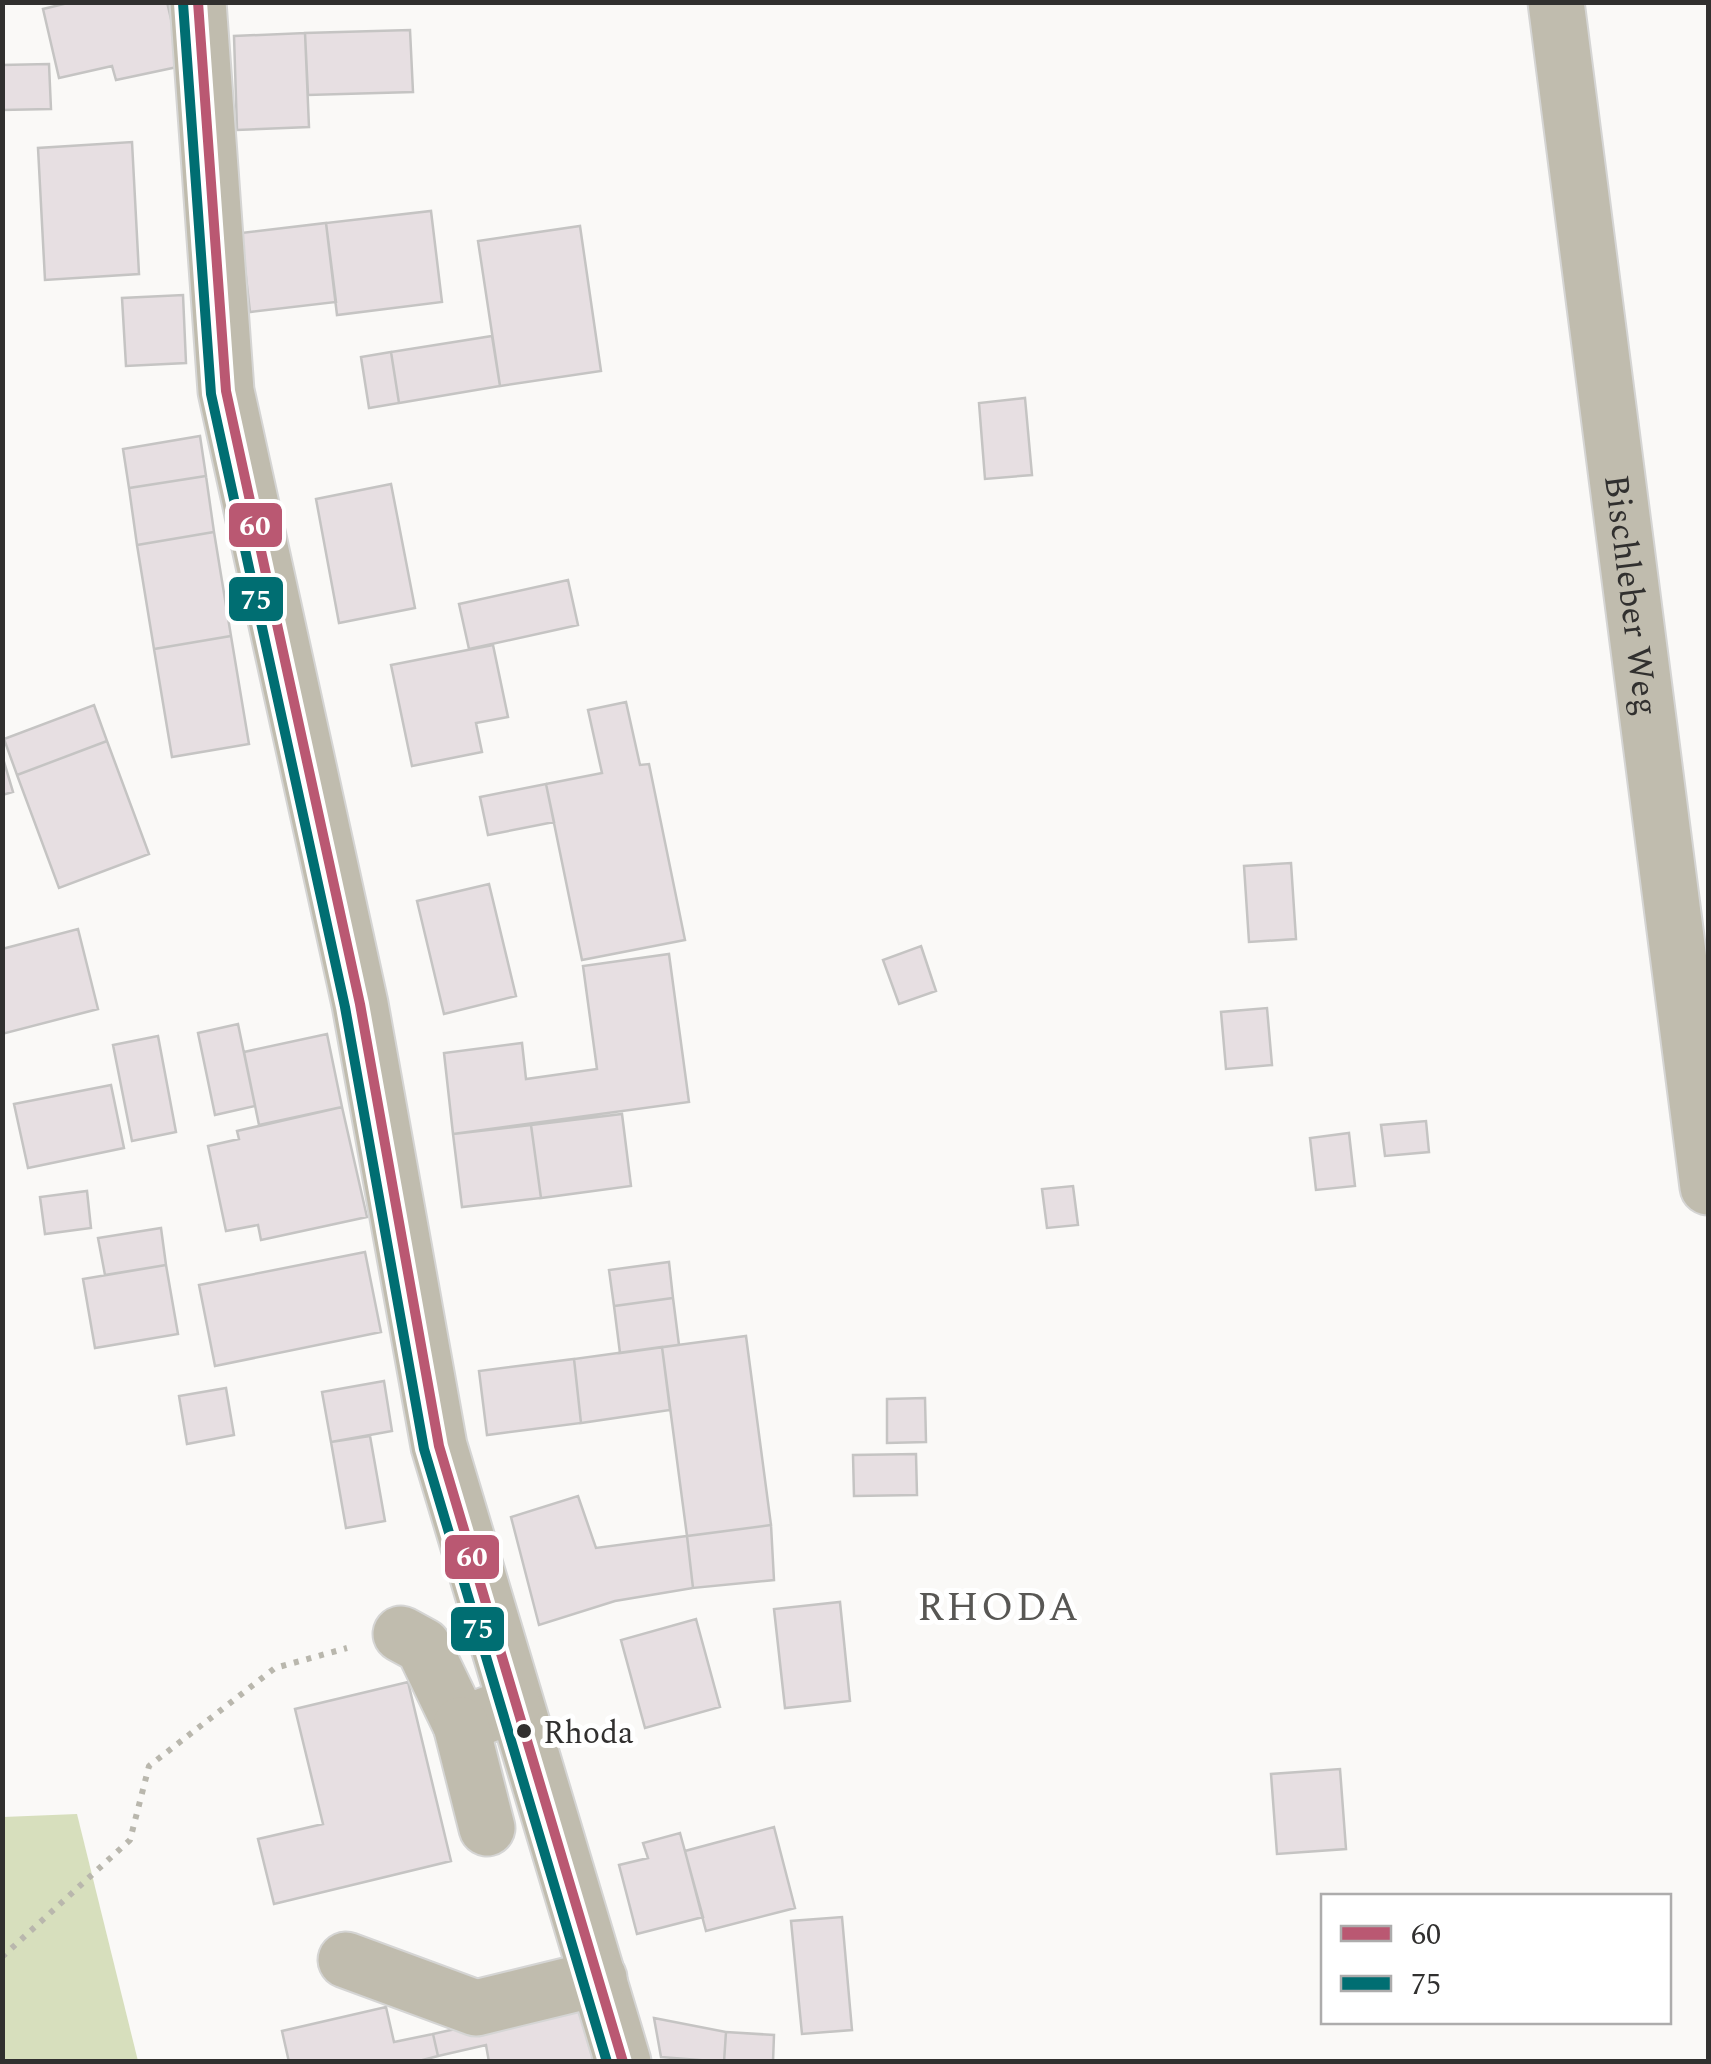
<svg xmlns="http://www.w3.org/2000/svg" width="1711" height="2064" viewBox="0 0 1711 2064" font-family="Spectral,serif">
<rect width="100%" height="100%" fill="#faf9f7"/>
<path fill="#d7dfbd" d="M77,1814L138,2061H3V1817Z"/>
<path fill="#e7dfe2" stroke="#c5c4c3" stroke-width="2.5" d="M72,2H167L182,66L116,80L112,66L59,78L43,9Z
M410,30L413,92L308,95L305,33Z
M305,33L309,127L237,130L234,36Z
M49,64L51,109L2,110V65Z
M132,142L139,274L45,280L38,148Z
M431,211L442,302L337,315L326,223Z
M326,223L336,302L250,312L241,233Z
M580,226L601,371L500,386L478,241Z
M183,295L186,363L126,366L122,298Z
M492,336L500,386L399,403L391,352Z
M391,352L399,403L369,408L361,357Z
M1025,398L1032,475L985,479L979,403Z
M200,436L206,476L129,488L123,449Z
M206,476L214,532L137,545L129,488Z
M391,484L415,608L339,623L316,499Z
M214,532L231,636L154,649L137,545Z
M568,580L578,625L469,649L459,604Z
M231,636L249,744L172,757L154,649Z
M493,645L508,717L476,723L482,752L412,766L391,665Z
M626,702L640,765L649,764L685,940L582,960L546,784L602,773L588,710Z
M94,705L107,741L17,775L4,739Z
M107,741L149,854L59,888L17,775Z
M2,755L13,792L2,795Z
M546,784L554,822L488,835L480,797Z
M1291,863L1296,939L1249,942L1244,866Z
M489,884L516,996L444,1014L417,901Z
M78,929L98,1009L2,1034V949Z
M921,946L936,991L899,1004L883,960Z
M669,954L689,1102L453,1134L444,1053L522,1043L526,1079L597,1069L583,966Z
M1267,1008L1272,1065L1226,1069L1221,1012Z
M238,1024L255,1106L215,1115L198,1033Z
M327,1034L342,1107L259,1125L244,1052Z
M158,1036L176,1132L132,1141L113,1045Z
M111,1085L124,1148L28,1168L14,1104Z
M342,1107L367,1217L261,1240L258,1225L226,1231L208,1146L239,1139L237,1131Z
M622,1114L631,1186L541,1198L531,1125Z
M1426,1121L1429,1152L1385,1156L1381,1125Z
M531,1125L541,1198L462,1207L453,1134Z
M1349,1133L1355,1186L1316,1190L1310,1138Z
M1073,1186L1078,1225L1047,1228L1042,1189Z
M87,1191L91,1228L45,1234L40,1197Z
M161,1228L166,1265L105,1275L98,1238Z
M365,1252L381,1332L215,1366L199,1285Z
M669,1262L673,1298L614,1306L609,1270Z
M166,1265L178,1334L95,1348L83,1279Z
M673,1298L679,1345L620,1353L614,1306Z
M746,1336L771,1525L687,1536L662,1347Z
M662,1347L670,1410L581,1423L574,1359Z
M574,1359L581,1423L487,1435L479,1371Z
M384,1381L392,1431L331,1442L322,1392Z
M226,1388L234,1435L187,1444L179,1396Z
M925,1398L926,1442L887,1443V1399Z
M370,1436L385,1521L346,1528L331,1442Z
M916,1454L917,1495L854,1496L853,1455Z
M578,1496L596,1548L687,1536L693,1588L615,1601L539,1625L511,1517Z
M771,1525L774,1580L693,1588L687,1536Z
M840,1602L850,1701L785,1708L774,1609Z
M696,1619L720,1707L645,1728L621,1640Z
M408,1682L451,1861L274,1904L258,1839L323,1824L295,1709Z
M1340,1769L1346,1849L1277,1854L1271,1774Z
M774,1827L795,1908L706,1931L685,1851Z
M680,1833L703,1917L637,1934L619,1865L648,1858L643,1843Z
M842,1917L852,2030L802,2034L791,1921Z
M586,2000L599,2062H489L486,2045L438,2056L433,2034Z
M386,2007L394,2042L433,2034L438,2056L415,2062H289L282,2031Z
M654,2018L726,2032L724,2062L661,2057Z
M726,2032L774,2035L773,2062H724Z"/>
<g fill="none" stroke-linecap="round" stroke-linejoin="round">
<g stroke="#d5d5d4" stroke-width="59">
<g id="minor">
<path d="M198,2L226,391L360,1004L439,1446L623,2062"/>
<path id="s1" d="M1556,2L1708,1187"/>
<path d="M401,1634L423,1646L461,1725L513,1705"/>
<path d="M461,1725L487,1828"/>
<path d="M346,1960L476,2008L599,1978"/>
</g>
</g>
<path stroke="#b9b7ad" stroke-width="6" stroke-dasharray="5 8" stroke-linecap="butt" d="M2,1957L130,1840L149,1766L275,1668L347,1648"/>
<use href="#minor" stroke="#c0bcae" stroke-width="55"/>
<g stroke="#fff" stroke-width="18">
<path id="bus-1" d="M198,2L226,391L360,1004L439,1446L623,2062"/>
</g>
<g stroke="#fff" stroke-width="18">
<path id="bus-2" d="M183,3L211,394L345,1007L424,1449L607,2062"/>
</g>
<use href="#bus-1" stroke="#ba5872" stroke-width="10"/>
<use href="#bus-2" stroke="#006e72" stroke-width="10"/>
</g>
<circle fill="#31302f" stroke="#fff" stroke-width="4" cx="524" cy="1731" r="9"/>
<g text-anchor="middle" stroke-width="10" stroke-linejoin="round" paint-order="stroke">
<g font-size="32" fill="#31302f" stroke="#fff" text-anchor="start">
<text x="543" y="1743">Rhoda</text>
</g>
<g font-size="35" fill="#31302f" stroke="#fff">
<text dy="12" stroke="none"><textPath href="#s1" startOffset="598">Bischleber Weg</textPath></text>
</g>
<g font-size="40" letter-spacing="2.5" fill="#585754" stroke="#fff">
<text x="999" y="1620">RHODA</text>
</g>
</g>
<g stroke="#fff" stroke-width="4">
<rect x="227" y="501" width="57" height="48" rx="10" fill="#ba5872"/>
<rect x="227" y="575" width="58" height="48" rx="10" fill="#006e72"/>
<rect x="443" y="1533" width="58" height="48" rx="10" fill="#ba5872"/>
<rect x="449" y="1605" width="57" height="48" rx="10" fill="#006e72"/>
</g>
<g font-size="28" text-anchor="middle" font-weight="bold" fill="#fff">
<text x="255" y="535">60</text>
<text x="256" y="609">75</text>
<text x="472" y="1566">60</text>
<text x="478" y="1638">75</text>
</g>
<rect width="1711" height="2064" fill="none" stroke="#31302f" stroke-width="10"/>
<rect x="1321" y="1894" width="350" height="130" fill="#ffffff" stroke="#adacac" stroke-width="2.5"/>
<rect x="1341" y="1926" width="50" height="15" fill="#ba5872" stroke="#adacac" stroke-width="2.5"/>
<text x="1411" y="1944" font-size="30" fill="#31302f">60</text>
<rect x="1341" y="1976" width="50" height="15" fill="#006e72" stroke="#adacac" stroke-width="2.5"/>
<text x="1411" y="1994" font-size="30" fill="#31302f">75</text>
</svg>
